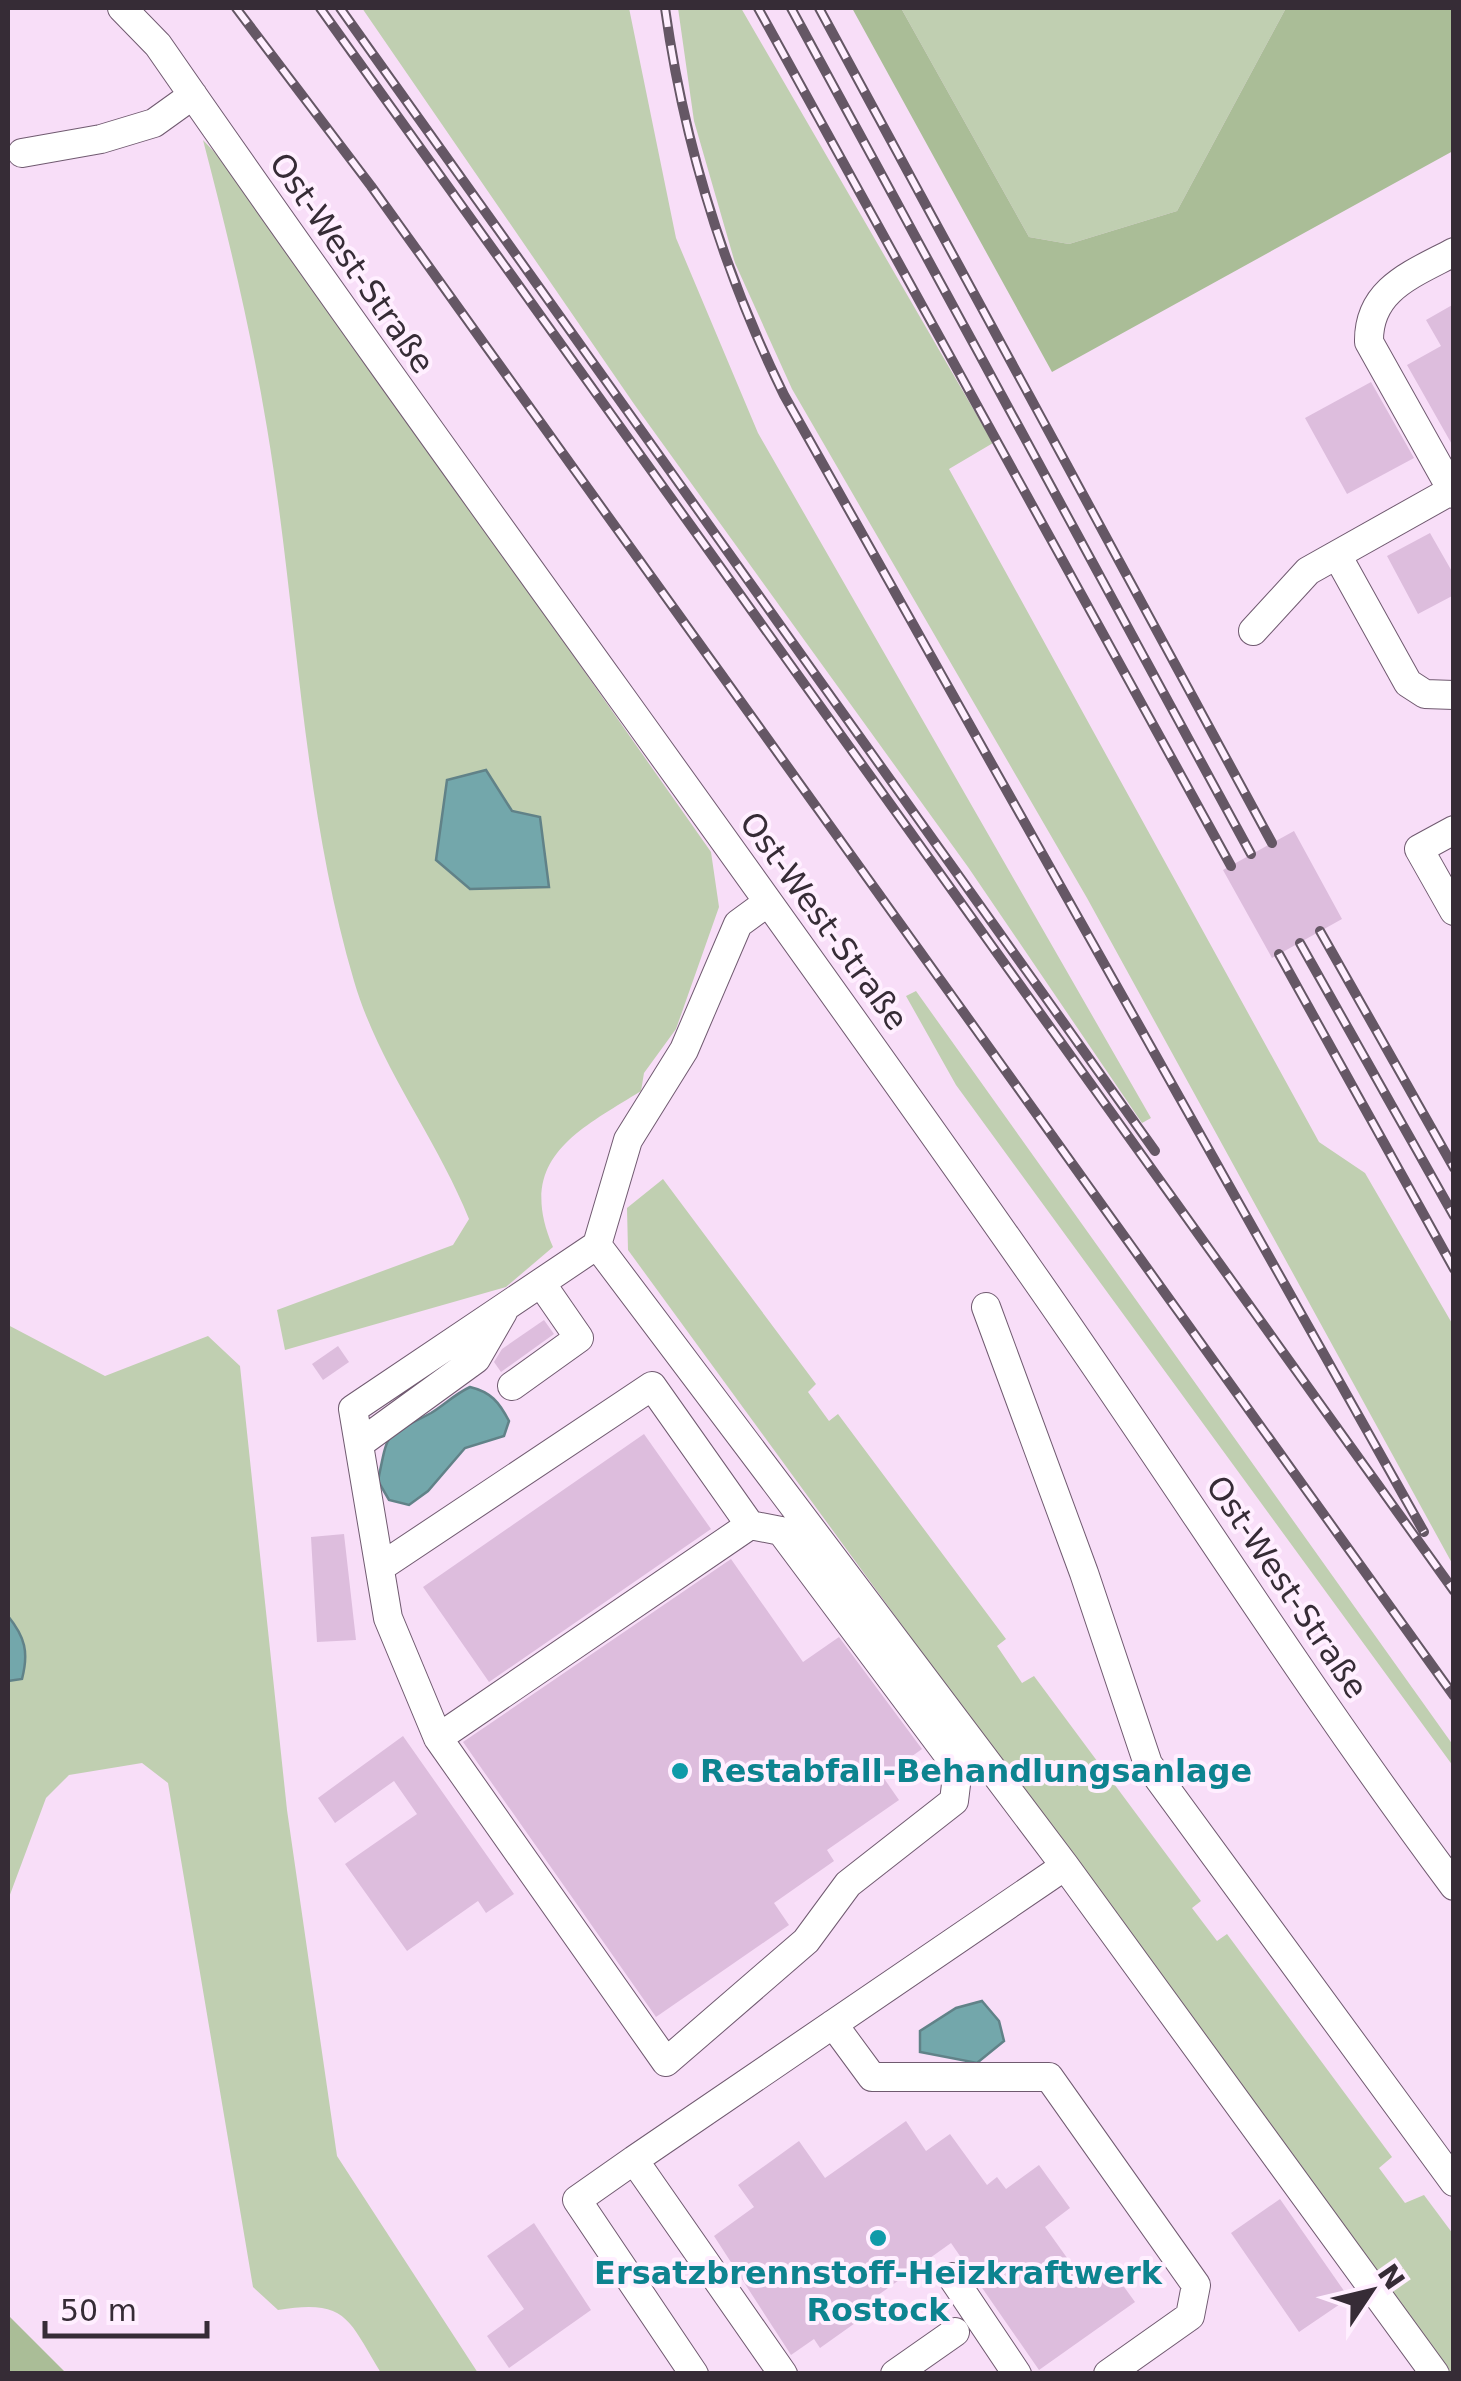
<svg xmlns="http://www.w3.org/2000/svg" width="1461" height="2381" viewBox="0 0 1461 2381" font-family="'DejaVu Sans',sans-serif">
<rect width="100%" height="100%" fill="#f8def8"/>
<path fill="#c0cfb1" d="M362,8H629L676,238L758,433L1151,1118L1142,1123L968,867L634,404Z
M678,8H741L993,443L949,469L1319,1142L1365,1173L1453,1325V1565L1087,898L792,389L735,263L694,121Z
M901,8H1286L1177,211L1069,244L1029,237Z
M203,140L237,176L711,852L719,907L676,1029L644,1073L641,1091C577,1131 515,1159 553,1247L506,1287L285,1350L277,1310L453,1245L469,1219C436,1137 379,1066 354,981C301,800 298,613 267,428C251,331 228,235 203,140Z
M916,991L1453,1745V1766L956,1085L906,996Z
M663,1179L816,1384L808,1392L829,1421L838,1414L1006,1639L997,1646L1022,1683L1034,1676L1201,1901L1192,1908L1217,1941L1227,1934L1392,2157L1379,2168L1405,2203L1424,2195L1453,2234V2373H1448L628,1250L627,1208Z
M8,1325L105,1376L208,1336L240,1366L287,1810L337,2156L478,2373H381C348,2319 347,2299 278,2310L253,2287L168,1783L142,1763L69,1775L46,1798L8,1900Z"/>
<path fill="#aabd97" d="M852,8H901L1029,237L1069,244L1177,211L1286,8H1453V151L1052,372Z
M8,2315L66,2373H8Z"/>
<path fill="#73a7ab" stroke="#618288" stroke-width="2.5" d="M486,770L512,811L540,817L549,887L470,889L436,860L447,780Z
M470,1387C491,1392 499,1402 509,1421L504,1436L465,1448L428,1491L409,1505L389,1500L378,1481C389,1426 385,1438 431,1413C444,1405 455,1394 470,1387Z
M8,1616C25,1637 29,1652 22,1679L8,1681Z
M982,2001L999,2021L1004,2041L977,2063L920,2052V2031L956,2008Z"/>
<path fill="#ddbddd" d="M1454,304V448L1407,365L1441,346L1426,320Z
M1371,382L1414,458L1347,494L1305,418Z
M1430,533L1454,575V595L1418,614L1387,556Z
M1294,831L1342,919L1272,958L1223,870Z
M544,1320L554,1334L501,1372L494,1362L502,1349Z
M338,1346L349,1362L323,1380L312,1364Z
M644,1434L711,1529L489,1682L423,1587Z
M344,1534L356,1640L317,1642L311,1537Z
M731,1559L803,1662L839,1637L922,1749L883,1777L899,1800L827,1850L834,1861L774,1903L789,1925L656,2017L463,1742Z
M403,1736L514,1894L486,1913L478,1901L407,1951L345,1864L417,1814L394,1781L335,1823L318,1798Z
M906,2121L926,2151L950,2134L987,2185L997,2177L1006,2189L1039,2165L1070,2208L1045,2227L1085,2283L1109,2266L1135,2302L1039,2370L951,2243L867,2303L872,2311L820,2348L814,2339L791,2355L714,2236L754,2207L738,2185L799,2141L825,2178Z
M1280,2199L1349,2298L1299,2332L1231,2233Z
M534,2223L591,2310L509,2368L487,2336L524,2309L487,2256Z"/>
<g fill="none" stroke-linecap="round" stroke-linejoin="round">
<g stroke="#705a70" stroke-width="30">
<path id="minor" d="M122,8L158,45C444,458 743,860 1030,1271C1173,1475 1305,1686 1454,1886
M22,153L101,139L154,123L193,95
M1454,252C1413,274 1368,289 1369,342L1454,494
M1337,555L1408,683L1425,694L1454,695
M1253,631L1308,571L1454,489
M1454,830L1419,849L1454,911
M768,902L738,924L684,1050L628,1140L597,1245L1065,1866L1435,2374
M986,1307L1084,1573L1148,1764L1454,2182
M512,1386L579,1338L541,1283
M359,1444L476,1359L503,1312
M382,1566L652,1386L750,1525L781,1531L958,1768L954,1801L848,1884L806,1941L666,2062L438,1738L388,1618L353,1409L597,1245
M438,1738L750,1525
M833,2024L872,2077H1049L1196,2285L1190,2316L1108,2374
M634,2160L577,2200L694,2374
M952,2277L1017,2374
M783,2374L634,2160L1065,1866
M895,2374L955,2332"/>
</g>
<use href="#minor" stroke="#fff" stroke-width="28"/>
<g stroke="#655765" stroke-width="10">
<path id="rail" d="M236,8L371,186L1454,1696
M320,8L1454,1591
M340,8L1155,1151
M665,8C684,144 723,271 784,395L1424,1532
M758,8L1231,866
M791,8L1251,854
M819,8L1272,843
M1320,931L1454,1168
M1300,943L1454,1216
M1279,954L1454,1269"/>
</g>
<use href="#rail" stroke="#ffefff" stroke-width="6" stroke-dasharray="19" stroke-linecap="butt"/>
</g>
<g fill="#0f9aa8" stroke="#ffefff" stroke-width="4">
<circle cx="680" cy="1771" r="10"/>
<circle cx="878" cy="2238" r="10"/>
</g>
<g text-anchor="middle" stroke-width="8" stroke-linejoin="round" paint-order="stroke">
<g font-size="32" fill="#362c36" stroke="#ffefff">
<text transform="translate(352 263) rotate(55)" y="11">Ost-West-Straße</text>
<text transform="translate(824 921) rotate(54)" y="11">Ost-West-Straße</text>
<text transform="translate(1287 1587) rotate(56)" y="11">Ost-West-Straße</text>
</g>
<g font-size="32" font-weight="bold" fill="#0d838f" stroke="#ffefff" text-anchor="start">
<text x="700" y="1782">Restabfall-Behandlungsanlage</text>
<text x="878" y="2284" text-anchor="middle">Ersatzbrennstoff-Heizkraftwerk<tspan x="878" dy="37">Rostock</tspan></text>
</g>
</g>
<rect width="1461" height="2381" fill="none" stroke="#362c36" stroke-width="20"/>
<g transform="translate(1371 2291) rotate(55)" stroke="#ffefff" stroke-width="8" paint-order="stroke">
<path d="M0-8L18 38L0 25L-18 38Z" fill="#362c36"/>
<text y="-15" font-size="28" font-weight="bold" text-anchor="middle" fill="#362c36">N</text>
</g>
<path d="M45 2321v15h162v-15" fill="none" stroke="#362c36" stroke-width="5"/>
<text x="60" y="2321" font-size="30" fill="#362c36" stroke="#ffefff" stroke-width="8" paint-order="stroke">50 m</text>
</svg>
